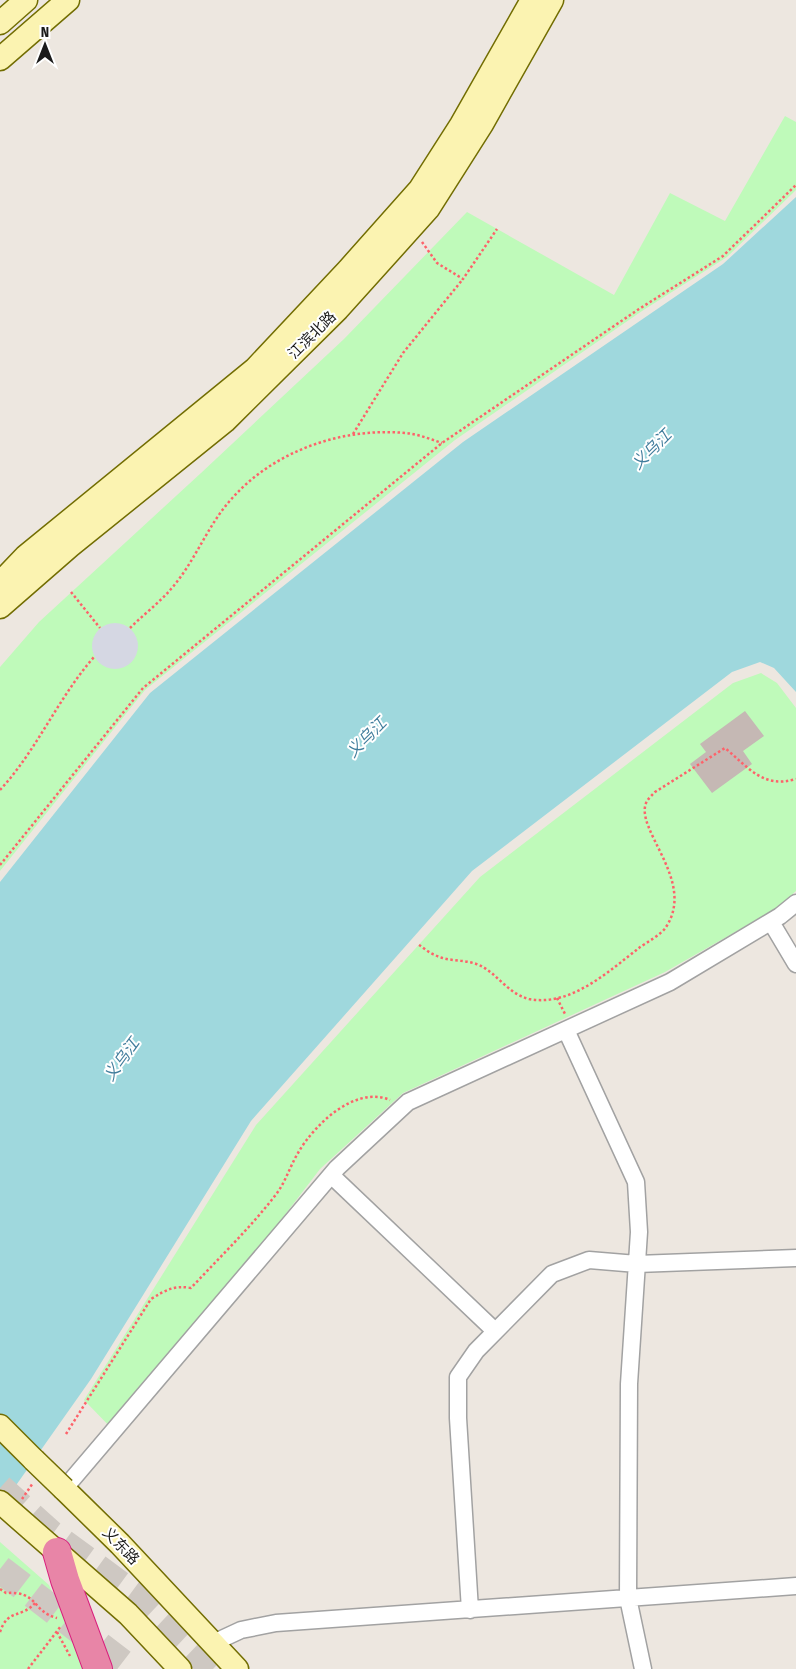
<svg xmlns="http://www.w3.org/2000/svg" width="796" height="1669" viewBox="0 0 796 1669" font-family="'Fira Sans Condensed','Noto Sans SC',sans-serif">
<rect width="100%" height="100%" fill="#ede7e0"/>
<path fill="#bffaba" d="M785,116L796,122V190L727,257L642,311L455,440L145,690L0,871V667L39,622L201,473L344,339L467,212L614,295L670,193L725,221Z
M761,673L777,683L796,708V891L777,908L665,972L403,1093L320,1169L117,1434L84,1400L256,1125L480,877L733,683Z
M0,1542L49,1585L88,1669H0Z"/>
<path fill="#d5d7e3" d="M92 646a23 23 0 1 1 46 0a23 23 0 1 1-46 0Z"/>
<path fill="#9fd8dd" d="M796,197V692L774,668L760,662L732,672L472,871L251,1121L91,1379L0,1508V882L150,693L463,442L723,264Z"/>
<path fill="#c5b8b4" d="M745,711L764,736L743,751L752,764L712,793L690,764L706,752L700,744Z"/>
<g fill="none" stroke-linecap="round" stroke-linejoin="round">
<path stroke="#cec8c2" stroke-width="28" stroke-dasharray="28 14" stroke-linecap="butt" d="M0,1488L51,1534L137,1597L214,1669
M0,1569L130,1669"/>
<g stroke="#a2a2a2" stroke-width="19">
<path id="street" d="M771,922L796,964
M566,1030L636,1182L639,1232L629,1384L628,1598L643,1669
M331,1175L495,1331
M64,1489L337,1168L408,1102L670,982L780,916L796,903
M470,1610L458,1418V1377L476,1351L552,1274L589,1260L637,1264L796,1258
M213,1643L241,1630L276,1623L796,1586"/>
</g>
<g stroke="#726d02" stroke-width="25">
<path id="secondary" d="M0,23L26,0
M0,59L68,0
M0,583L26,556L255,369L348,270L420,189L461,125L532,0
M0,607L70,546L225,421L338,309L428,209L482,124L552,0
M0,1426L34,1460
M64,1489L120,1544L237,1669
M0,1502L128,1614L180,1669"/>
</g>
<g stroke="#d91f7d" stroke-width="30">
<path id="highway" d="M57,1552L65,1580L98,1669"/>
</g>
<path stroke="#fd626a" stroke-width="2.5" stroke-dasharray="2.5 2.5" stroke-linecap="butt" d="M422,242L437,263L463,279L497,229
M353,434L403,353L463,279
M71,592L100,628
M130,628C143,615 159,603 171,589C194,563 206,529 228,503C270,452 341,427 405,433C418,434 430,439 442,443
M0,790C37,750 58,698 94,657
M0,865L143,688L442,443L639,309L723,256L796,185
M419,945C424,948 429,953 435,955C448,962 465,959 479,965C497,973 508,994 529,999C571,1007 609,971 639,948C647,942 661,935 666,927C697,880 632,828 647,801C649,798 652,795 655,792L725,748C748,767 763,789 796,779
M557,998L565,1014
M66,1434L151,1299C166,1290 174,1285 191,1288C219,1258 249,1229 274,1197C285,1184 289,1168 298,1153C314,1125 355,1085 390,1100
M22,1499L33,1483
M0,1589L6,1593C39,1591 31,1611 57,1618
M0,1632C8,1608 21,1619 35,1603
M57,1632L70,1656
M28,1669L61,1626"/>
<use href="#street" stroke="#fff" stroke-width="16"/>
<use href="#secondary" stroke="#fbf3b1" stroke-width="22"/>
<use href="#highway" stroke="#e885a7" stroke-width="28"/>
<g stroke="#726d02" stroke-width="25" stroke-linecap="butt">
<path id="secondary-bridge" d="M34,1460L64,1489"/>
</g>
<use href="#secondary-bridge" stroke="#fbf3b1" stroke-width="22"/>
</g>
<g text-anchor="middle" stroke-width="4" stroke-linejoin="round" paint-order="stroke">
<g font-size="15" fill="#1b1b1b" stroke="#fff">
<text transform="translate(312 335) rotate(-45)" y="5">江滨北路</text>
<text transform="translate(121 1546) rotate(46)" y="5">义东路</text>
</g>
<g font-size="16" font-style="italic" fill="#417d9c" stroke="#fff">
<text transform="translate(651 449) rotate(-45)" y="6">义乌江</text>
<text transform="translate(366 737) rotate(-45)" y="6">义乌江</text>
<text transform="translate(121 1059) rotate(-54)" y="6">义乌江</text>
</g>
</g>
<g transform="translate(45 45)" stroke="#ffffff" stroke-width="4" paint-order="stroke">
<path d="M0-4L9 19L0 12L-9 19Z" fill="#1b1b1b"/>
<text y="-8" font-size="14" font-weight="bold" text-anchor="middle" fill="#1b1b1b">N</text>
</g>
</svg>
